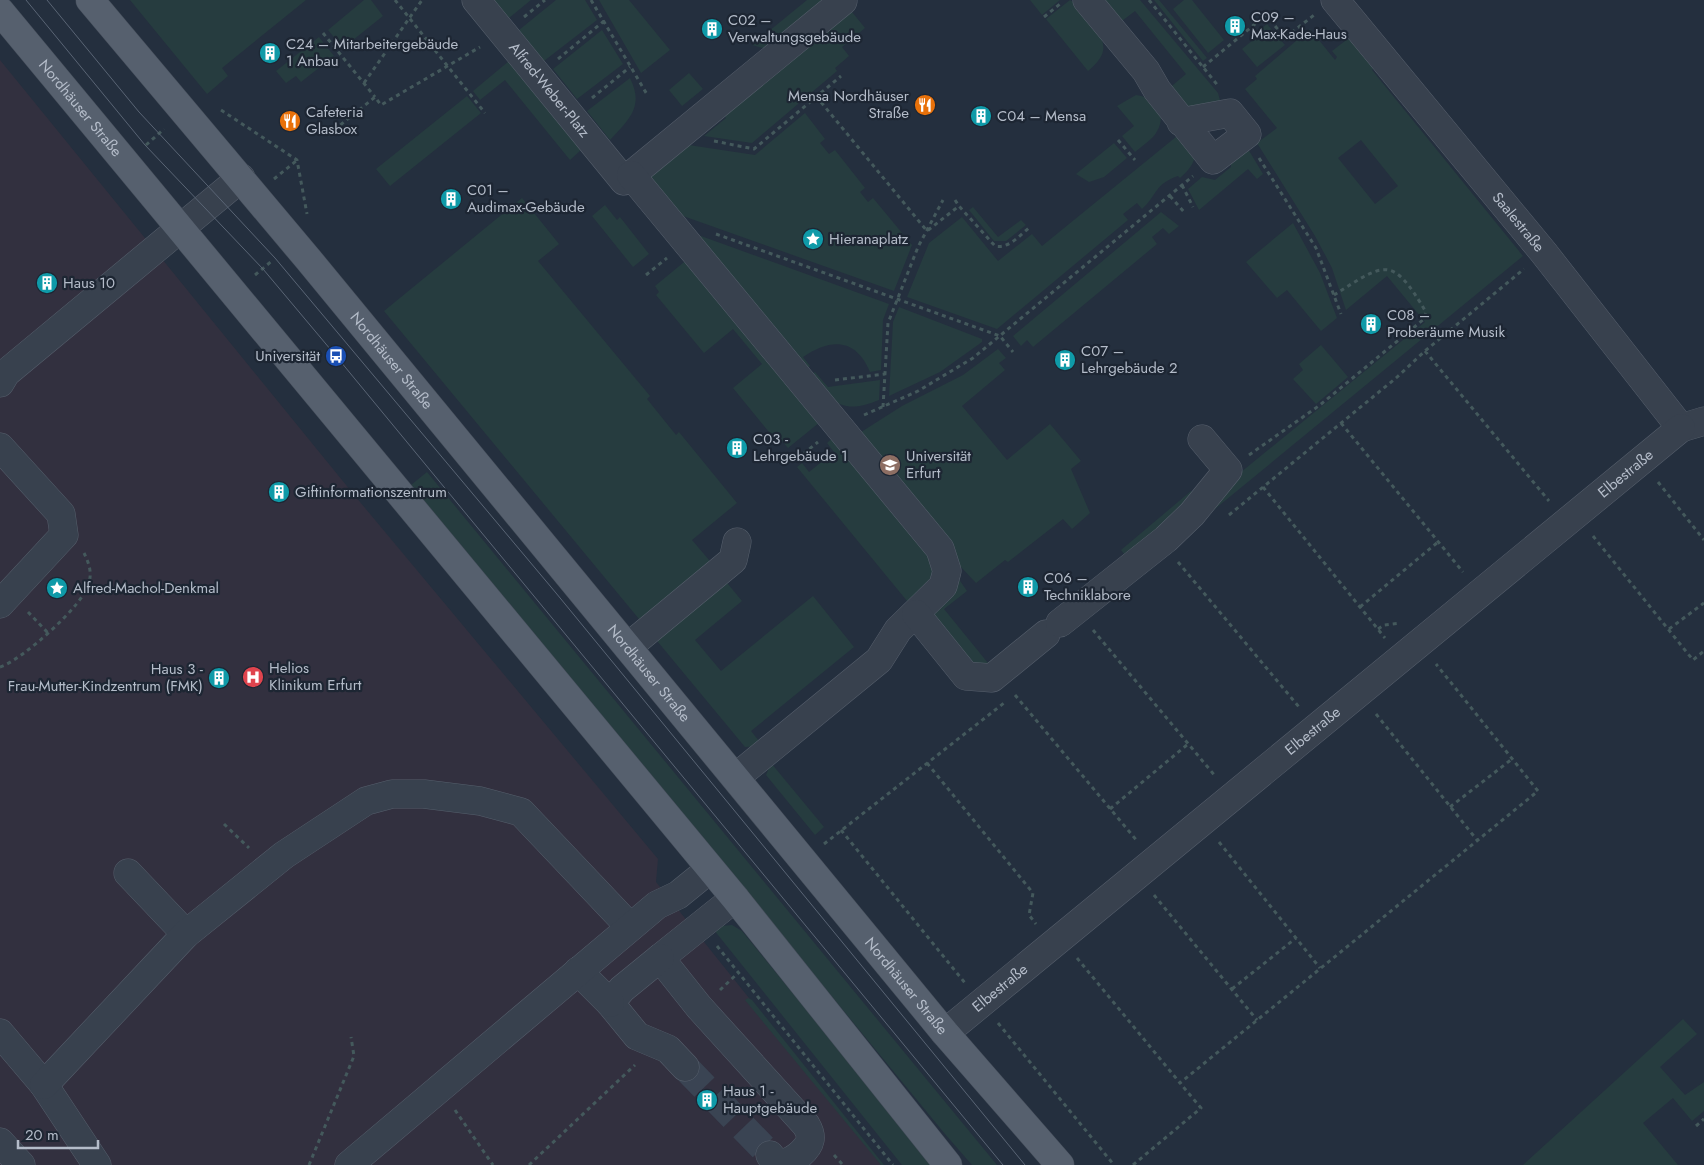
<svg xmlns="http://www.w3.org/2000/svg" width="1704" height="1165" viewBox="0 0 1704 1165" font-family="Jost,sans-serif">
<rect width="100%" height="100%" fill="#242f3e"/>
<path fill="#32303f" d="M0,60L355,496L658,859L656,882L883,1165H0Z"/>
<path fill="#263c3f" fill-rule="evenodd" d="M130,0H306L222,68L228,76L207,94Z
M364,0H371L383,16L343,48L328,30Z
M494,0H531L509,18Z
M556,0H585L597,20L544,61L519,30Z
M599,0H629L670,50L641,73Z
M807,0H834L772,51L752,45Z
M1030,0H1060L1042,15Z
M1070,0C1076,3 1081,11 1086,17C1104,39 1113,50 1088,71L1046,19Z
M1105,0H1140L1218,93L1222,108H1181L1167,90L1186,74L1135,11L1122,21Z
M1154,0H1159L1207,58L1203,61Z
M1184,0H1192L1224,40L1208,53L1173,9Z
M848,7L865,28L842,47L849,56L835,68L837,71L752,143L704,136L726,118L721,112Z
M1267,24L1285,45L1257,67L1242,49L1259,35L1257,32Z
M1310,29L1335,60L1337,57L1332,51L1354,34L1378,64L1372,70L1523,256L1204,518L1235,477L1425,322L1387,276L1346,310L1332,268L1315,236L1257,143L1277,128L1245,89L1257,79L1255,76ZM1361,140L1398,186L1375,204L1338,158Z
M602,30L623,64L577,99L553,69Z
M319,37L334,56L301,82L296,76L286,83L276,71Z
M509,61L581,150L570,160L505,80L480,100L473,91Z
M689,73L703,89L682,106L669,90Z
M630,78C644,106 630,119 610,140L587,111Z
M1136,95C1159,98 1169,118 1153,137C1148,142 1141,147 1135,152L1122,136L1134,126L1117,106Z
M467,96L481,113L390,186L376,169Z
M805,113L825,139L820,143L829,154L835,150L865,188L860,192L868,202L873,198L912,245L894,291L669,211L644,177L682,144L755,155Z
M1182,132L1196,152C1194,164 1189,170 1180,178L1178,176C1154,184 1157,196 1142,209L1137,203L1123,214L1128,220L997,329L907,297L929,243L962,217L998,261L1032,234L1042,246Z
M1114,143L1127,158L1104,177L1089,182L1076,174Z
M1248,149L1263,174L1257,179L1248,169L1199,210L1188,189L1202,177L1215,180L1231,167L1230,155Z
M522,198L559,244L538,261L650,396L647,399L676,435L679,432L737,503L692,540L715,567L644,625L384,311Z
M605,205L617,220L620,217L649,254L633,267L592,216Z
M973,207L998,237L1021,220L1026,225L1006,241H994L969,210Z
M1161,212L1179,226L1169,234L1163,228L1152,237L1157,244L1033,347L1027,340L1021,346L1013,336Z
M1293,223L1320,273L1337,318L1321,331L1287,290L1277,298L1246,262Z
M701,236L889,304L883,320L881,370L870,372C856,338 831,338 803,357L810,366L804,371L695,241Z
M689,258L825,418L788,448L781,440L777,442L733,388L762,364L733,329L704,353L656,295L659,292L655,286Z
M899,307L982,339V342L940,372L889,396L893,322Z
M1321,345L1348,377L1316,404L1293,379L1303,370L1299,364Z
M998,349L1006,358L999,363L1005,370L962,406L1007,460L1050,424L1081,461L1071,469L1090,513L1072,529L1063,519L1008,562L1005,560L976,583L960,566L956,554L858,434L902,406L963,375Z
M815,372L828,387L880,380L879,400C842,415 834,403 809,376Z
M837,434L934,559L932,580L912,607L797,467L802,463L809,472L834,452L827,443Z
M427,472L997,1165H972L945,1134L411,485Z
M1191,491L1196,497L1128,559L1121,550Z
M723,578L742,601L695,640L721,671L813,596L854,647L751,731L763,746L745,747L653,636Z
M958,578L967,591L944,609L988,663L1029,630L1033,635L993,667L972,663L930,611Z
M771,763L824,827L815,835L766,775Z
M732,925L742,931L933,1165H902L714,930L722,926Z
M748,998L752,1000L884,1165H881L745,1000Z
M1683,1019L1697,1034L1660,1067L1685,1095L1704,1082V1111L1692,1121L1673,1098L1643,1123L1678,1165H1523Z"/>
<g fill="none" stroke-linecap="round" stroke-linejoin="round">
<path stroke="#3a4453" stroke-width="28" stroke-dasharray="28 14" stroke-linecap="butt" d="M685,1067L770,1155"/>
<g stroke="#565f6c" stroke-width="29">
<g id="minor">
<path id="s1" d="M476,0L624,181L843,1"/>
<path d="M1087,0L1146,71L1157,90L1213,160L1247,134L1230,113L1181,122"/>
<path id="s2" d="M1335,0L1544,253L1681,428L1704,421"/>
<path d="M631,175L940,549L947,571L943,586L898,630L879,660L736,777"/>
<path d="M0,383L6,373L241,178"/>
<path d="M0,447L61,514L64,535L0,604"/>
<path d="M916,614L966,676L992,678L1046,634"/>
<path d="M1060,623L1166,539L1192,514L1228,470L1202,439"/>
<path d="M628,647L733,560L737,542"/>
<path d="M128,873L186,934"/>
<path d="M735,898L660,958L699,1007L806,1125C809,1130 811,1135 810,1140C808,1150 790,1165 779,1163C776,1162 772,1158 770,1155"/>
<path d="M660,958L622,989L610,1003L637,1036L668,1049L685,1067"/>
<path d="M578,971L610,1003"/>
<path d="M0,1033L44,1085L97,1165"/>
<path id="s3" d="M945,1033L1681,428"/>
<path d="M44,1085L186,934L284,855L366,801L392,794H424L480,801L521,812L630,927"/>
<path d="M0,1142L21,1165"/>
<path d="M349,1165L657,905L678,895L710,869"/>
</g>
</g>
<g stroke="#414a57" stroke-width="29">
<g id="major">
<path id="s4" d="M90,0L308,259L945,1033L1060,1165"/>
<path id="s5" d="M0,11L735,898L948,1165"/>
</g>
</g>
<path stroke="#44595c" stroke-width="3" stroke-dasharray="4 4" stroke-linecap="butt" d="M395,0L485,113
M591,0L648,96
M1149,0L1219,87
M524,17L545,0
M1044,17L1060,4
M323,33L375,97
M558,59L604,21
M1203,67L1266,15L1285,38L1314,15
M364,83L422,0
M816,96L927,231L959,206L995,246C1009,249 1020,235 1030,227
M592,98L630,67
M221,110L297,160L307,214
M328,135L375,97L381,105L480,47
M1118,140L1135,160
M714,141L754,149L841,76
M146,145L164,129
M1259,158L1316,248L1341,314
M274,179L296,161
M1182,185L1193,207
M1170,196L1184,212
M955,200L959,206
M716,234L1000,336L1013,352
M255,275L273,260
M646,275L667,258
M1425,351L1549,501
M835,380L885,374
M883,407L888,323L918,247L943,200
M864,415L918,391L973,358L1193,176
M1341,423L1463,572
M1249,455L1320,405L1424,319L1426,312C1392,255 1386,262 1334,295
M797,459L818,442
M1658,482L1704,540
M1263,487L1385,638
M1229,515L1396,378L1425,351L1524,269
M1593,536L1693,660L1704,651
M1178,562L1299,707
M1360,607L1438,542
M28,612L48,633
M1378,629L1384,625L1400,623
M1669,629L1704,603
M1093,630L1216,777
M0,667C21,661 85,604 89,583C92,572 89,563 84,553
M1015,695L1138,842
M1376,714L1477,840
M927,763L1033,893L1029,915L1036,924
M1450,807L1512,759
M1110,809L1188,744
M224,824L249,848
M841,830L965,983
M1219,842L1320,968
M824,844L1004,703
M1154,895L1257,1020
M717,946L893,1165
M1077,958L1180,1083L1538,791L1436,664
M1232,989L1296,938
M720,990L738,973
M998,1023L1114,1165
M455,1110L493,1165
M1696,1126L1704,1119
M834,1155L843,1165
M309,1165L354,1056L351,1037
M529,1165L635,1065
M1133,1165L1201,1108L1180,1083"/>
<use href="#minor" stroke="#38414e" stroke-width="28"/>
<use href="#major" stroke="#56606e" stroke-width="28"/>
<path stroke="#5a6575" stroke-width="1" d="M26,0L145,145L263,269L336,356L1003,1165
M47,0L139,112L275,258L556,593L1025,1165"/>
</g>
<defs>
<g id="building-disc" transform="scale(1.125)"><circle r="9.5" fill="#0f9aa8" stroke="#1d2633"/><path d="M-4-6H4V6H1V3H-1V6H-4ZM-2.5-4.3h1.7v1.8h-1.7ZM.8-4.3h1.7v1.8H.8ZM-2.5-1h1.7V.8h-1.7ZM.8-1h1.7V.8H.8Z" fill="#fff"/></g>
<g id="restaurant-disc" transform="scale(1.125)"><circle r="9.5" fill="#e8710a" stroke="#1d2633"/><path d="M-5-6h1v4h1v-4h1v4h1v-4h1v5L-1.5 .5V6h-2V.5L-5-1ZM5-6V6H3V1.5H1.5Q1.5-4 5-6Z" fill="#fff"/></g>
<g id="sight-disc" transform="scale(1.125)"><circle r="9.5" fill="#0f9aa8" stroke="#1d2633"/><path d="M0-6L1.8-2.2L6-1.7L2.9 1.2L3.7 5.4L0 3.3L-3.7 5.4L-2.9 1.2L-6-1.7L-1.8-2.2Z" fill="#fff"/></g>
<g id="bus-disc" transform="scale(1.125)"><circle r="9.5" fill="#1a4fb4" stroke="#1d2633"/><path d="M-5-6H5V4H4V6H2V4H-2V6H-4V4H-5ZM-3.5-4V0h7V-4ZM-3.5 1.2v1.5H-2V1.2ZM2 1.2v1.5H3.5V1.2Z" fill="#fff"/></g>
<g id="university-disc" transform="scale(1.125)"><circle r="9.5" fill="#8d6e63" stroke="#1d2633"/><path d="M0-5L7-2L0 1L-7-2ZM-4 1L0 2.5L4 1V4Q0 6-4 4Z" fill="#fff"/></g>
<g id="hospital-disc" transform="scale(1.125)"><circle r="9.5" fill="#e0444e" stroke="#1d2633"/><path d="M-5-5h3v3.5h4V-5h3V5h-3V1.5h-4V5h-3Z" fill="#fff"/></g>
</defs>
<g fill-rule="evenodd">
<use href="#building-disc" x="1235" y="26"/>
<use href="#building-disc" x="712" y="29"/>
<use href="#building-disc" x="270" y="53"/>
<use href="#restaurant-disc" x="925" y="105"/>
<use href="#building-disc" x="981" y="116"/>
<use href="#restaurant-disc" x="290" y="121"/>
<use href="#building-disc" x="451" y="199"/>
<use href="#sight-disc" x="813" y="239"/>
<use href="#building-disc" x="47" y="283"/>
<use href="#building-disc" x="1371" y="324"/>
<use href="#bus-disc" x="336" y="356"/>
<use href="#building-disc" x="1065" y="360"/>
<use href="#building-disc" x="737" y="448"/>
<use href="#university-disc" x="890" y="465"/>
<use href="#building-disc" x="279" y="492"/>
<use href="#building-disc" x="1028" y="587"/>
<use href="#sight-disc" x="57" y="588"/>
<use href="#hospital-disc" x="253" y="677"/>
<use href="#building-disc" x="219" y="678"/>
<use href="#building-disc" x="707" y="1100"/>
</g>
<g text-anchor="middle" stroke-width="4.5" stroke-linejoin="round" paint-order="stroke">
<g font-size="15" fill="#b4bcc9" stroke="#1d2633" text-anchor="start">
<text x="1251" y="22">C09 –<tspan x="1251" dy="17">Max-Kade-Haus</tspan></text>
<text x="728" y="25">C02 –<tspan x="728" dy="17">Verwaltungsgebäude</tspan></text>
<text x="286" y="49">C24 – Mitarbeitergebäude<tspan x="286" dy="17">1 Anbau</tspan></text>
<text x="909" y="101" text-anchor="end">Mensa Nordhäuser<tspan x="909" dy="17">Straße</tspan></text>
<text x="306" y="117">Cafeteria<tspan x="306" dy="17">Glasbox</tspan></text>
<text x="997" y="121">C04 – Mensa</text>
<text x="467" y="195">C01 –<tspan x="467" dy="17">Audimax-Gebäude</tspan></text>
<text x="829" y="244">Hieranaplatz</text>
<text x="63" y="288">Haus 10</text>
<text x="1387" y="320">C08 –<tspan x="1387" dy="17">Proberäume Musik</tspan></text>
<text x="1081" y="356">C07 –<tspan x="1081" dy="17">Lehrgebäude 2</tspan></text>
<text x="320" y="361" text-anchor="end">Universität</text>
<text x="753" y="444">C03 -<tspan x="753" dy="17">Lehrgebäude 1</tspan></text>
<text x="906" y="461">Universität<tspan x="906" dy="17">Erfurt</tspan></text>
<text x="295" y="497">Giftinformationszentrum</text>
<text x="1044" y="583">C06 –<tspan x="1044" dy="17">Techniklabore</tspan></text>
<text x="73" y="593">Alfred-Machol-Denkmal</text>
<text x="269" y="673">Helios<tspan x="269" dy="17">Klinikum Erfurt</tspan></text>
<text x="203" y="674" text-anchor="end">Haus 3 -<tspan x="203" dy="17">Frau-Mutter-Kindzentrum (FMK)</tspan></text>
<text x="723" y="1096">Haus 1 -<tspan x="723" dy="17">Hauptgebäude</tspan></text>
</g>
<g font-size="15" fill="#b4bcc9" stroke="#1d2633">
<text dy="5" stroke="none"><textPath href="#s1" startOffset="116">Alfred-Weber-Platz</textPath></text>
<text dy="5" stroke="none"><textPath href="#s5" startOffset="126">Nordhäuser Straße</textPath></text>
<text dy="5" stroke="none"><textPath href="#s2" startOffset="288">Saalestraße</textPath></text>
<text dy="5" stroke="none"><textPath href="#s4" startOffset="470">Nordhäuser Straße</textPath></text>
<text dy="5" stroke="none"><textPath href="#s3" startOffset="881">Elbestraße</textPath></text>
<text dy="5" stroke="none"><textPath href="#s4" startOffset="875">Nordhäuser Straße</textPath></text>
<text dy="5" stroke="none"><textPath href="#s3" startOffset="476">Elbestraße</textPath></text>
<text dy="5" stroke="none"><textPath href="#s4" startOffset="1280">Nordhäuser Straße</textPath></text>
<text dy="5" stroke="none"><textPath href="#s3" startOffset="71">Elbestraße</textPath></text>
</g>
</g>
<path d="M18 1140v8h80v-8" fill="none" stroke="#b4bcc9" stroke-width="2.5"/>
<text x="25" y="1140" font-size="15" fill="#b4bcc9" stroke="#1d2633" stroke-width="4" paint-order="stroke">20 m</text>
</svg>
